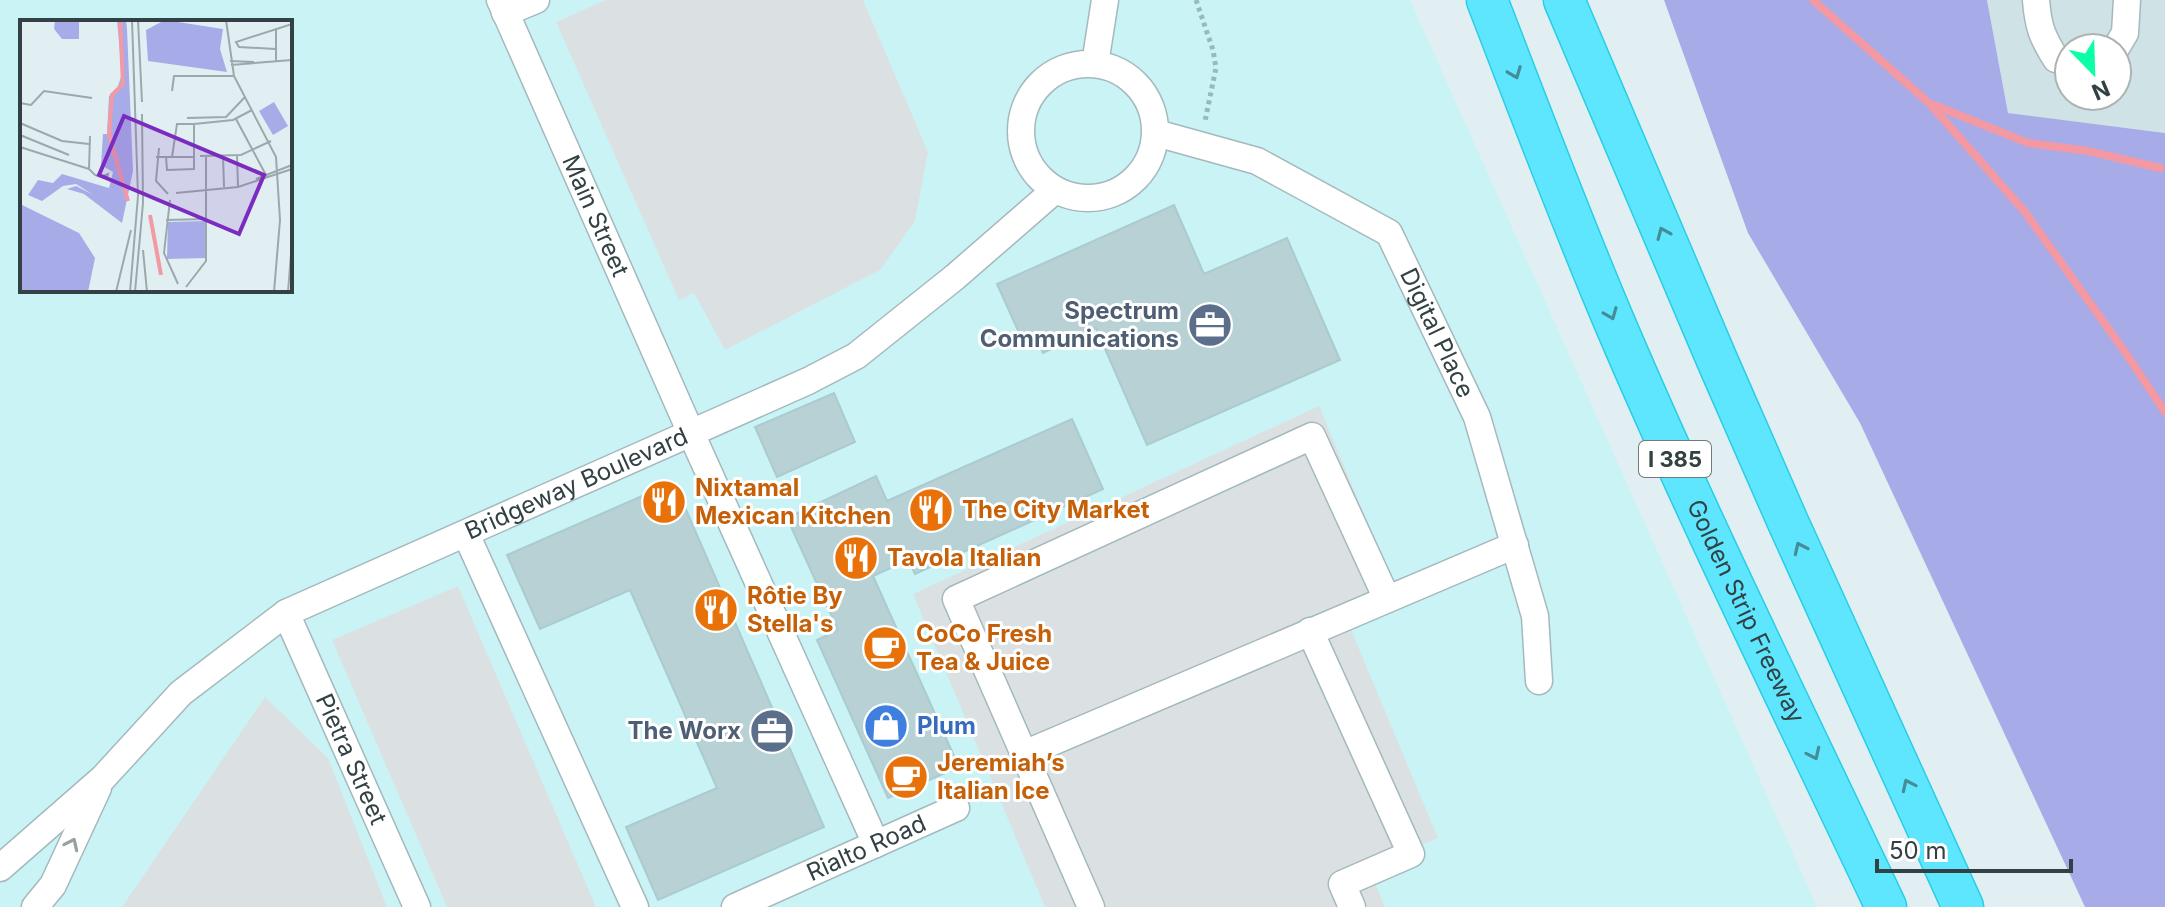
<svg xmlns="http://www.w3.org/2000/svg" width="2165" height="907" viewBox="0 0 2165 907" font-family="Inter,sans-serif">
<rect width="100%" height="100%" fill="#e1eff2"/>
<path fill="#cfe2e6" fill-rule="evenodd" d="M1987,0H2165V133L2008,113ZM2069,48H2117V96H2069Z"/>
<path fill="#caf3f6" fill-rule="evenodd" d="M0,0H1410L1817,907H0ZM22,22H290V290H22Z"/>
<path fill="#a7ace9" d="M1664,0H1987L2008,113L2165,133V907H2085L1860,423L1748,233Z"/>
<path fill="#dbe1e2" d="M606,0H863L928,152L915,221L880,270L725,350L694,293L679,300L556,22Z
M1319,406L1399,598L1347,620L1438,838L1368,867L1385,907H1045L913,594Z
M458,586L596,907H447L332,640Z
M265,697L328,758L387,907H122Z"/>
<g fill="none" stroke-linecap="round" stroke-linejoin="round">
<path stroke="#f399a3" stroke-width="8" d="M1813,0L1930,104L2025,212L2125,352L2165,412
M1934,105L2028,143L2088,151L2160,168"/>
</g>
<path fill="#b7d1d4" stroke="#aacbcf" stroke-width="2" d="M1174,205L1204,274L1287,238L1340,360L1147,445L1096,328L1043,353L1036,338L1024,344L997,284Z
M834,393L855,442L777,477L755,427Z
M1072,419L1103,489L915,574L908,560L873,576L959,767L888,798L817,640L838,630L787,518L876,476L887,501Z
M674,482L824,827L658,900L626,827L717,788L630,590L540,629L507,555Z"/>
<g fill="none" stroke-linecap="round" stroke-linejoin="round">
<g stroke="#a4b9bd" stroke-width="29">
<g id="minor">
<path id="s1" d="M500,0L691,433L876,844"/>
<path d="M2036,0C2038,26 2042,37 2056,59L2069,62"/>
<path d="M505,13L536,0"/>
<path d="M2116,48L2125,33L2127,0"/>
<path d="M1095,64L1105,0"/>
<circle cx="1088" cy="131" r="67"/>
<path id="s2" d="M1156,133L1257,161L1389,233L1477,417L1535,616L1539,681"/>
<path d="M466,534L635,907"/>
<path id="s3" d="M286,613L417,907"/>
<path d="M1310,631L1411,854L1342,884L1352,907"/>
<path d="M1024,754L1515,545"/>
<path id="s4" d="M0,868L103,778L181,693L286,613L808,381L856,356L955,277L1055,190"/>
<path d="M35,907L53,885L98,788"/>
<path id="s5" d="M735,907L956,808"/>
<path d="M1091,907L956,599L1312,436L1387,599"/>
</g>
</g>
<g stroke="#29cee4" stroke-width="43">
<g id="highway">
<path id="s6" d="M1487,0C1529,109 1570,218 1616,326C1700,523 1795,714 1886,907"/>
<path d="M1564,0L1717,360L1787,520L1963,907"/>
</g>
</g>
<path stroke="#94bac0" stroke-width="5" stroke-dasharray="4 4" stroke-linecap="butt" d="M1196,0L1213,50L1216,68L1205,121"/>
<use href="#minor" stroke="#fff" stroke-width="26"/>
<use href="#highway" stroke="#5fe6ff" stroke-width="40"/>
</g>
<defs><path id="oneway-chevron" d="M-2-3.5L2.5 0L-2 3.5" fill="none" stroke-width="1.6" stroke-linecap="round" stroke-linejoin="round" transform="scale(2)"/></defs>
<g stroke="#468b98">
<use href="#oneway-chevron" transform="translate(1515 73) rotate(69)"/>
<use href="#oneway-chevron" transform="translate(1663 233) rotate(-113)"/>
<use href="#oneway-chevron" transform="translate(1611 314) rotate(68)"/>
<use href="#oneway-chevron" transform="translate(1800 548) rotate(-115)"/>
<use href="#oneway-chevron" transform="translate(1814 754) rotate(65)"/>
<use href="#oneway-chevron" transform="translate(1908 785) rotate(-115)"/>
</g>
<use stroke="#98a0a1" href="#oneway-chevron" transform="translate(72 844) rotate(-65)"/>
<defs>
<g id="office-disc" transform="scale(2.3)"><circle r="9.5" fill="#5c6f8a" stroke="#fff"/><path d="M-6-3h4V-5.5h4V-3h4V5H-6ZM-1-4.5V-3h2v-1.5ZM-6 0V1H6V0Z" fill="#fff"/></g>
<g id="restaurant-disc" transform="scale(2.3)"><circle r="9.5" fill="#e8710a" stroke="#fff"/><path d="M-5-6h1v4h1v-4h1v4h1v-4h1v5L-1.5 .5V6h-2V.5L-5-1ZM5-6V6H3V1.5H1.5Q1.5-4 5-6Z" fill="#fff"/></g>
<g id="cafe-disc" transform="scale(2.3)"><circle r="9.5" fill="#e8710a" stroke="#fff"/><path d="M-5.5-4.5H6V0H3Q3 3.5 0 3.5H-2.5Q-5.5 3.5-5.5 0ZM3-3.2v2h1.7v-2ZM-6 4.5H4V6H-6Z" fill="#fff"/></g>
<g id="shop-disc" transform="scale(2.3)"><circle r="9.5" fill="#3f7fe0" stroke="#fff"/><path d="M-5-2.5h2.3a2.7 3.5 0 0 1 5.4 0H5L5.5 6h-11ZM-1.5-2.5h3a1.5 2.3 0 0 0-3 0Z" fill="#fff"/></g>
</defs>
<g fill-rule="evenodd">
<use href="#office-disc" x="1210" y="325"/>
<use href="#restaurant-disc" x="664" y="502"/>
<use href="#restaurant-disc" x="931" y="510"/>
<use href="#restaurant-disc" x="856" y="558"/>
<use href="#restaurant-disc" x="716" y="610"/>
<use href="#cafe-disc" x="885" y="648"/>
<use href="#shop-disc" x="886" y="726"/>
<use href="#office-disc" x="772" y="731"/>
<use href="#cafe-disc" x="906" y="777"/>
</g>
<g text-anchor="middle" stroke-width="6" stroke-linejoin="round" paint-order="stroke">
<rect fill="#fff" stroke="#707a7b" stroke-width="2" x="1639" y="441" width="72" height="36" rx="6"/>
<g font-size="22" font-weight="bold" fill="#324143">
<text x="1675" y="467">I 385</text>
</g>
<g font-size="24" fill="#324143" stroke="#fff">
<text dy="8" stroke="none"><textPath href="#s1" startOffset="236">Main Street</textPath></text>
<text dy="8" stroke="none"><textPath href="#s2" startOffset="366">Digital Place</textPath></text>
<text dy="8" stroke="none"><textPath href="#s4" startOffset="702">Bridgeway Boulevard</textPath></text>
<text dy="8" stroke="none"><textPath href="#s6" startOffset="664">Golden Strip Freeway</textPath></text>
<text dy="8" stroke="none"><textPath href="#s3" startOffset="160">Pietra Street</textPath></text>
<text dy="8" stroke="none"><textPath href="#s5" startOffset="144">Rialto Road</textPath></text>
</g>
<g font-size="24" font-weight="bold" fill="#4e5e75" stroke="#fff" text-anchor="end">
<text x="1179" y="319">Spectrum<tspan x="1179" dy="28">Communications</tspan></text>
<text x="741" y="739">The Worx</text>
</g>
<g font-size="24" font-weight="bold" fill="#c56008" stroke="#fff" text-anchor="start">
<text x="695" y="496">Nixtamal<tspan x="695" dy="28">Mexican Kitchen</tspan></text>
<text x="962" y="518">The City Market</text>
<text x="887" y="566">Tavola Italian</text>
<text x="747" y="604">Rôtie By<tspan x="747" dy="28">Stella's</tspan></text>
<text x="916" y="642">CoCo Fresh<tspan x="916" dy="28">Tea &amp; Juice</tspan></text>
<text x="937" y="771">Jeremiah’s<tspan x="937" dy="28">Italian Ice</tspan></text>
</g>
<g font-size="24" font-weight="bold" fill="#366cbe" stroke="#fff" text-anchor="start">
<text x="917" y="734">Plum</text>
</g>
</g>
<g transform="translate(20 20)">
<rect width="272" height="272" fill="#e1eff2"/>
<path d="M35,0H59V19H42L34,9ZM97,0H106L107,9L113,151L102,203L64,174L47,169L56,166L72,174L56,164L43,166L22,181L8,175L18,160L33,163L42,154L89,168L93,152L81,145L83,114H87L89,76L96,72L102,54ZM145,0L203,9L200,29L207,52L128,41L126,10ZM254,82L268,106L253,115L239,91ZM0,184L59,213L75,238L68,272H0ZM185,201V238L147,239L148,202Z" fill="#a7ace9"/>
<path fill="none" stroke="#f399a3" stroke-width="4" d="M100,0L103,64L92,75L89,114L108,181M130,195L141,255"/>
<path fill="none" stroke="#9ba9ac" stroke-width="2" d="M118,0L122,82M206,0L214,56L256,137L260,200L254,272M256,9V41M256,29L219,27L216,22L272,4M210,41L234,42M211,45L272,40M152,71L154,56H214M0,83L11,85L24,71L72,78M167,98L206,97L225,77M216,99L247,157M0,103L42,121L69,124M174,104L213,100L232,90M0,115L49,135M70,116L69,149L75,155L87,159L88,154L81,157M0,127L69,149M139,128L136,161L148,174M203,135L204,167M217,135L218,167M180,136L221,135L251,121M136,137H174M146,137L147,150L174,149V104H157L152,137M236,159L272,145M156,173L218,167L272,149M150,180L144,233L158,264M146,200L187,199M123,230L127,272M166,267L186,241V135M96,272L111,210M110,272L118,176L112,0M115,272L123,183L122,94M268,272L272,221"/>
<path fill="#7b2cbf" fill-opacity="0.15" stroke="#7b2cbf" stroke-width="4" d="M104,96L244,155L219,214L79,155Z"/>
<rect width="272" height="272" fill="none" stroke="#324143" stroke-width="4"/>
</g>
<g transform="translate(2093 72) rotate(157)"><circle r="38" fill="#ffffff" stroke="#adb3b4" stroke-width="2"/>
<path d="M0-6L14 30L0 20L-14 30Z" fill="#0bffa7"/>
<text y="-12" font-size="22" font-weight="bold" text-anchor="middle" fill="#324143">N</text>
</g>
<path d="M1877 859v12h194v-12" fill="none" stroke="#324143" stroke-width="4"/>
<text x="1889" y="859" font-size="24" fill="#324143" stroke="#ffffff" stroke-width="6" paint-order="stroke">50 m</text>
</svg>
